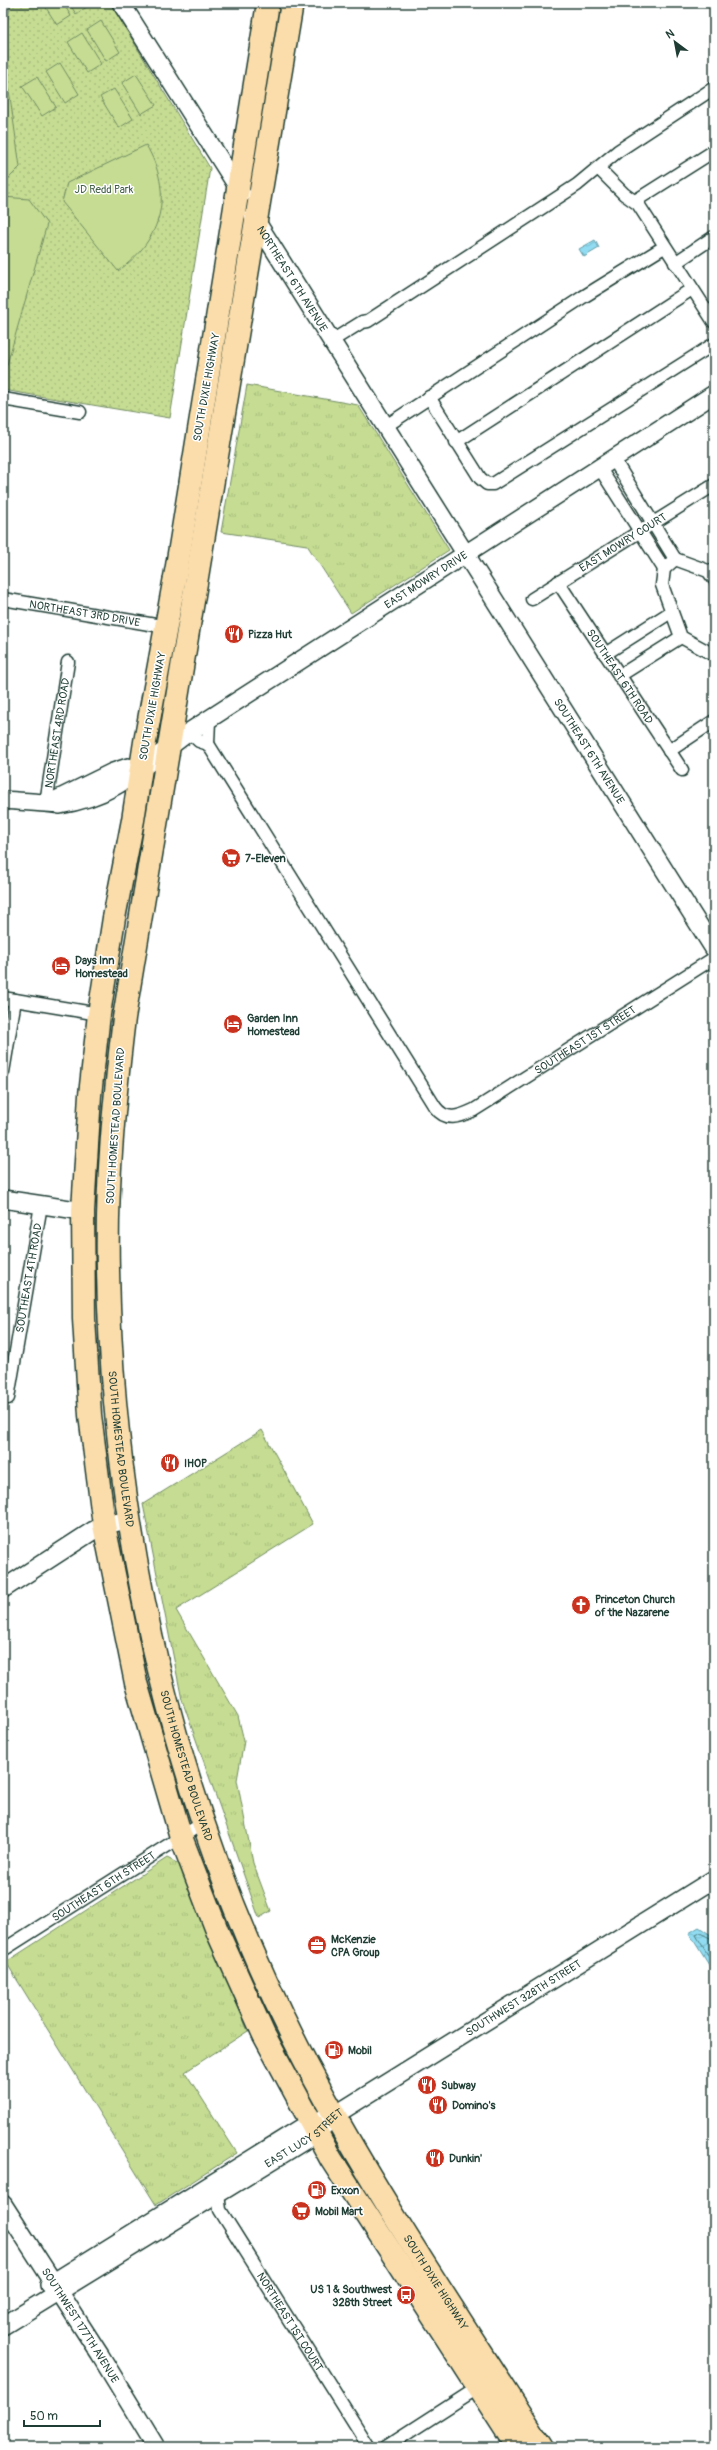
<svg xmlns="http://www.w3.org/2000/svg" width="717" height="2450" viewBox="0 0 717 2450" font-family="Pangolin,sans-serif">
<defs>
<pattern id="grass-tufts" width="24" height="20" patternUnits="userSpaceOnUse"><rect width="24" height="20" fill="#c5dc92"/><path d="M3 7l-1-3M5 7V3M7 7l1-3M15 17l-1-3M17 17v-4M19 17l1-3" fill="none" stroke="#a9be7e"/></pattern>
<pattern id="park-dots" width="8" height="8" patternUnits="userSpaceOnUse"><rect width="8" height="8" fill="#c5dc92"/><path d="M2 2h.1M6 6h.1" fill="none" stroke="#a9be7e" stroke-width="1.8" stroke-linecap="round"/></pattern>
<pattern id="water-waves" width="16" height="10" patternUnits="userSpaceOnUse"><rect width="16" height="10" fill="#91dcf2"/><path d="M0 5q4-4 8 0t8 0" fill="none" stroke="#7dbed0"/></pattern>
</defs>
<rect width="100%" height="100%" fill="#fff"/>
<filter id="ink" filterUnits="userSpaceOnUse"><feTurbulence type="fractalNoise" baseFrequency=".025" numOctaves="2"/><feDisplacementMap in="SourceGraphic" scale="8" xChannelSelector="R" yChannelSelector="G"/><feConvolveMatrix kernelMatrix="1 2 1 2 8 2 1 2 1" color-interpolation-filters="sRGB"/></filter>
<g filter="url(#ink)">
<path fill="url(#grass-tufts)" stroke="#728c63" d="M247,385L358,405L449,550L351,613L307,545L221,532Z
M262,1430L313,1524L176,1610L238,1716L244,1741L237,1780L253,1863L271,1911L259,1918L182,1700L143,1504Z
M167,1858L179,1864L248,2031L185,2072L237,2153L156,2205L6,1962Z"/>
<path fill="url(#park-dots)" stroke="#728c63" d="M11,3H110L210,168L170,418L3,390V40Z"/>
<path fill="#c5dc92" stroke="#728c63" d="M43,3H63L71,16L57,25Z
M69,3H89L90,5L76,14Z
M101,21L120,52L106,61L87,30Z
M82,33L101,64L87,73L68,42Z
M3,62H5L20,167L7,180H3Z
M60,63L79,94L65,103L46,72Z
M136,74L156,105L141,114L122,83Z
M37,77L56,107L42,116L22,86Z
M114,89L133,119L119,128L100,97Z
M146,145C174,193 163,239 118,271L62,202L67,183Z
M3,197L29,199L47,224L4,375Z"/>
<path fill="url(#water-waves)" stroke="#639ca6" d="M595,240L599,248L584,257L579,249Z
M699,1927L714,1937V1973L689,1933Z"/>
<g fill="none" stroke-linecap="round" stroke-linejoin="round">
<path stroke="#4d7d80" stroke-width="1" d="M714,1940L700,1933L696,1935L714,1965"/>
<g stroke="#1f3d34" stroke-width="15">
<g id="street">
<path d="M598,168L624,194L638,204L714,322"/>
<path d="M635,201L714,151"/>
<path d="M675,263L714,237"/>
<path d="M333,340L362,322L368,321L577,185L618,151L714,88"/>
<path d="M429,397L480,478L487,484H493L714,344"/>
<path d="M3,399L80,412"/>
<path d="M386,426L583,297L664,247"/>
<path d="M456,442L692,289"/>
<path d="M613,458L675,559"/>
<path d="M599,467L664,569"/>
<path d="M714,579L708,571L675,559L664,569L662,585L681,637L714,655"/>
<path id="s1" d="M558,582L682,770"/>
<path id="s2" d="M3,599L167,627"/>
<path id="s3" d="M532,599L714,485"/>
<path d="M605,654L671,612"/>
<path d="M619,676L681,637"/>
<path id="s4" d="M189,732L199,741L208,744L435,1107C446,1122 459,1117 474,1110L714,958"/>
<path d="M208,744L209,720"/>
<path d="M669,751L714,721"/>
<path id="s5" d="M46,803L68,662"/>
<path d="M3,998L99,1014"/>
<path d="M3,1072L15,1000"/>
<path id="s6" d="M3,1397L8,1398L41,1205"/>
<path id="s7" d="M3,1950L203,1823"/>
<path id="s8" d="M218,2194L220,2210L369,2447"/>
<path d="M386,2447L479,2387"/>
</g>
</g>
<g stroke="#1f3d34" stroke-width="20">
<g id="secondary">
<path d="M121,3L242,194"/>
<path id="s9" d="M253,216L714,949"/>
<path id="s10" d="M3,800C12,801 56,803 59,805C119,796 143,765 189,732L714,394"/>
<path d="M56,800L113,772L128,767L141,770"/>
<path d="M3,1199L83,1211"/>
<path d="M3,1589L94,1530L104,1525L129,1520"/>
<path id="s11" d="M3,2204L100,2355L156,2447"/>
<path d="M49,2285L301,2128L322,2119"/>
<path id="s12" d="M3,2326L317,2133L335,2115L714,1879"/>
</g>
</g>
<g stroke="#1f3d34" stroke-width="25">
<g id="highway">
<path d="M268,3L177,566L145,742L133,820L114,918L99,1014L90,1095L83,1211L84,1319L90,1415L104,1525L136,1683L181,1837L218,1933L264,2035L331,2159L517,2447"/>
<path id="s13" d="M292,3L124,1018C114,1102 106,1186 108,1270C113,1545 178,1817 305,2061C375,2194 461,2320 542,2447"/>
</g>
</g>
<use href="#street" stroke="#fff" stroke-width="12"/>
<use href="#secondary" stroke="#fff" stroke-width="17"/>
<use href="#highway" stroke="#fbddab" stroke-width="22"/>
</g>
</g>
<defs>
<g id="restaurant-disc" transform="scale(1)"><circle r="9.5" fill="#c8321e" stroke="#fff"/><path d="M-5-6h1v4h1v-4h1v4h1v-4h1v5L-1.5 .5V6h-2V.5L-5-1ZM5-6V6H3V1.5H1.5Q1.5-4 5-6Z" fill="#fff"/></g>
<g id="supermarket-disc" transform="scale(1)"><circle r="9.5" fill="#c8321e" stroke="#fff"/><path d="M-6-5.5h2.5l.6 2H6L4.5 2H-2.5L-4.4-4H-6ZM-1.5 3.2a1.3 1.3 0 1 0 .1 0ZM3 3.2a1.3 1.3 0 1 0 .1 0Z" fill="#fff"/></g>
<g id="hotel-disc" transform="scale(1)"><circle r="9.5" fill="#c8321e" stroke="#fff"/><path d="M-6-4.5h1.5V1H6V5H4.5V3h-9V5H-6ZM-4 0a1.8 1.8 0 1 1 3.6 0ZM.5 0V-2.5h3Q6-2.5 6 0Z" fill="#fff"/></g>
<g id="church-disc" transform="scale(1)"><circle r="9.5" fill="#c8321e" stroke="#fff"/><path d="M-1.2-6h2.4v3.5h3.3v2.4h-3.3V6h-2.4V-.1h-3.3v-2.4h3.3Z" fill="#fff"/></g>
<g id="office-disc" transform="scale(1)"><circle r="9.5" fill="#c8321e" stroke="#fff"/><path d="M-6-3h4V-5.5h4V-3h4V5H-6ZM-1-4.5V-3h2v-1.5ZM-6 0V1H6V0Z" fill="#fff"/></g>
<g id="fuel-disc" transform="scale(1)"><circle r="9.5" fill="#c8321e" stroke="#fff"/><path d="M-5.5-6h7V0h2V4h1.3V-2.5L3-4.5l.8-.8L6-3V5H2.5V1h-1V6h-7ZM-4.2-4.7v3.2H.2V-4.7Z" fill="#fff"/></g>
<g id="bus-disc" transform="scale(1)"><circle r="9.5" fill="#c8321e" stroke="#fff"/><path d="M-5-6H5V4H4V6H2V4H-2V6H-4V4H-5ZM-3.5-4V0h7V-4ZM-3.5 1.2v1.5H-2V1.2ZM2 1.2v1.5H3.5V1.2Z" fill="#fff"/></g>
</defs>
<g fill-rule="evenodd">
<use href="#restaurant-disc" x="234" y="634"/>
<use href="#supermarket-disc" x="231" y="858"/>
<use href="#hotel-disc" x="61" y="966"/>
<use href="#hotel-disc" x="233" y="1024"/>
<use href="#restaurant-disc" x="170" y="1463"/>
<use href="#church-disc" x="581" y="1605"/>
<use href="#office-disc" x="317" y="1945"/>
<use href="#fuel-disc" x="334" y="2050"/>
<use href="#restaurant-disc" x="427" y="2085"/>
<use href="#restaurant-disc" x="438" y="2105"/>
<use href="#restaurant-disc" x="435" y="2158"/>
<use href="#fuel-disc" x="317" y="2190"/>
<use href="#supermarket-disc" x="301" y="2211"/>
<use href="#bus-disc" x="406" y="2295"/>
</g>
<g text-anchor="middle" stroke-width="3" stroke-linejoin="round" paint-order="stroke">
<g font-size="11" fill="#405d47" stroke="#fff">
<text x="104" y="193">JD Redd Park</text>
</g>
<g font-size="11" fill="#1f3d34" stroke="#fff">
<text dy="4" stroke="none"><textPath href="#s9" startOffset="74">NORTHEAST 6TH AVENUE</textPath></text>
<text transform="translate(206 387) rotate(-80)" y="4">SOUTH DIXIE HIGHWAY</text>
<text dy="4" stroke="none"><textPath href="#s3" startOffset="107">EAST MOWRY COURT</textPath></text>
<text dy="4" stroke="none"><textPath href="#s10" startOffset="489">EAST MOWRY DRIVE</textPath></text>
<text dy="4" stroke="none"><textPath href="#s2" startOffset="83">NORTHEAST 3RD DRIVE</textPath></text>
<text dy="4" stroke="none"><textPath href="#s1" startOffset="113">SOUTHEAST 6TH ROAD</textPath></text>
<text transform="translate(152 706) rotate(-80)" y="4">SOUTH DIXIE HIGHWAY</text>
<text dy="4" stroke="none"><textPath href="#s5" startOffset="71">NORTHEAST 4RD ROAD</textPath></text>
<text dy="4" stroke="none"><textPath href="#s9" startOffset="632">SOUTHEAST 6TH AVENUE</textPath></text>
<text dy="4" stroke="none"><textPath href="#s4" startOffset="626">SOUTHEAST 1ST STREET</textPath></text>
<text transform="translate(115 1126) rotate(-86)" y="4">SOUTH HOMESTEAD BOULEVARD</text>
<text dy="4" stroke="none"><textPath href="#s6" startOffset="127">SOUTHEAST 4TH ROAD</textPath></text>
<text dy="4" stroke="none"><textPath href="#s13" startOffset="1461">SOUTH HOMESTEAD BOULEVARD</textPath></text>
<text dy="4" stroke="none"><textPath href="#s13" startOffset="1785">SOUTH HOMESTEAD BOULEVARD</textPath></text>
<text dy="4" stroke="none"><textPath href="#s7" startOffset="119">SOUTHEAST 6TH STREET</textPath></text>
<text dy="4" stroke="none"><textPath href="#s12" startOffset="616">SOUTHWEST 328TH STREET</textPath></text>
<text dy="4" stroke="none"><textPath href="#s12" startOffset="355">EAST LUCY STREET</textPath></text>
<text dy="4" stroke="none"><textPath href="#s13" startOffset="2361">SOUTH DIXIE HIGHWAY</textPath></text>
<text dy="4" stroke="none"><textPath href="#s8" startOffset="148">NORTHEAST 1ST COURT</textPath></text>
<text dy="4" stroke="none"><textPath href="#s11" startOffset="144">SOUTHWEST 177TH AVENUE</textPath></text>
</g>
<g font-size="11" font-weight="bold" fill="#1f3d34" stroke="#fff" text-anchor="start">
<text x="248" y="638">Pizza Hut</text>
<text x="245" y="862">7-Eleven</text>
<text x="75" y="964">Days Inn<tspan x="75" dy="13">Homestead</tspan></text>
<text x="247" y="1022">Garden Inn<tspan x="247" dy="13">Homestead</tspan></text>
<text x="184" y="1467">IHOP</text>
<text x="595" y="1603">Princeton Church<tspan x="595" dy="13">of the Nazarene</tspan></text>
<text x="331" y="1943">McKenzie<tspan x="331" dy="13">CPA Group</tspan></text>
<text x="348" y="2054">Mobil</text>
<text x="441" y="2089">Subway</text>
<text x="452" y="2109">Domino's</text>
<text x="449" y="2162">Dunkin'</text>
<text x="331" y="2194">Exxon</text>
<text x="315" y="2215">Mobil Mart</text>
<text x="392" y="2293" text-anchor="end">US 1 &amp; Southwest<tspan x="392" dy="13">328th Street</tspan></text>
</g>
</g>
<rect width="717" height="2450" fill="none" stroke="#fff" stroke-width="16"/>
<rect x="8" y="8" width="701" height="2434" fill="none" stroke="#1f3d34" stroke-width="1.5" filter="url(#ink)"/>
<g transform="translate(675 42) rotate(328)" stroke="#ffffff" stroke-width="3" paint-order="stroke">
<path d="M0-3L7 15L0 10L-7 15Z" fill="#1f3d34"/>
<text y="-6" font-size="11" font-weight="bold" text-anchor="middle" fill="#1f3d34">N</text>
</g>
<path d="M24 2420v6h76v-6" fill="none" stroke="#1f3d34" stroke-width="2"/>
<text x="30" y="2420" font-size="12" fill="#1f3d34" stroke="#ffffff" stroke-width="3" paint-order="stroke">50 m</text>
</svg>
